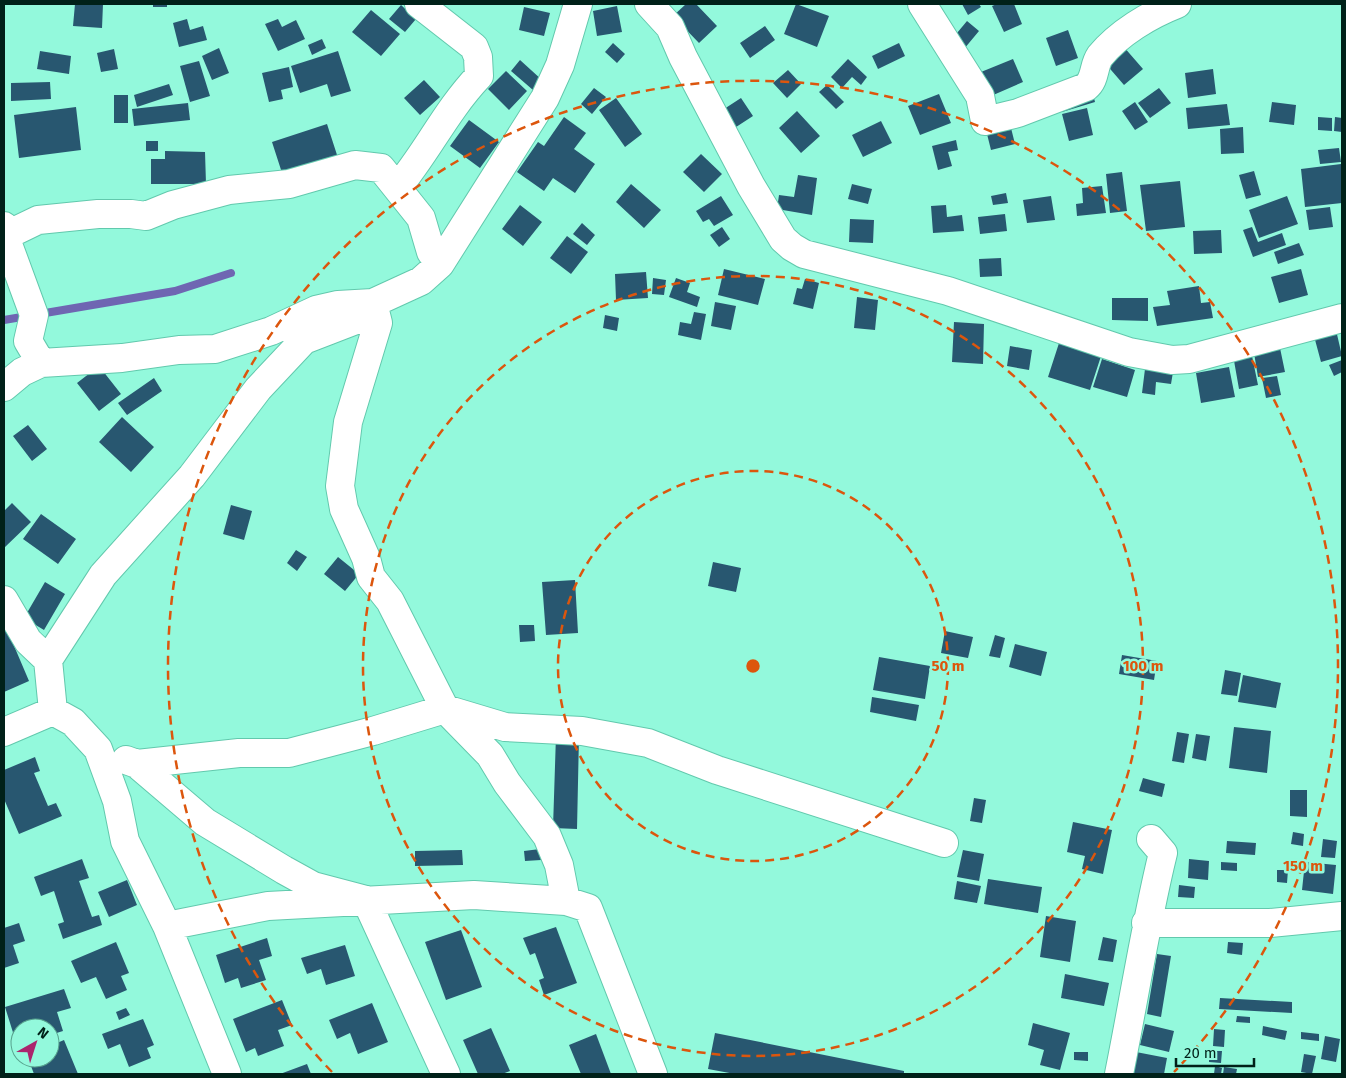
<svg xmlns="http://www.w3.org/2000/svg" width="1346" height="1078" viewBox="0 0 1346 1078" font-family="'Fira Sans',sans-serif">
<rect width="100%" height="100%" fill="#93f9dc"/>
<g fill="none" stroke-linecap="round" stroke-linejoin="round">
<path stroke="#6f66b2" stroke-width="8" d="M4,320L175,291L231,273"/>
</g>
<path fill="#285770" d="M75,4H103L102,28L73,26Z
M153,4H167V7H153Z
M686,4H696L717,26L699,43L673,16Z
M796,4L829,16L817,47L784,34Z
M962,4H979L981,7L968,15Z
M997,4H1014L1022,24L1004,32L992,6Z
M401,5L416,19L405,32L389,19Z
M617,6L622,32L597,36L593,11Z
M524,7L550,13L544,36L519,30Z
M371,10L400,34L381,56L352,32Z
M187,19L190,30L203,26L207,40L179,47L173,23Z
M278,19L282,27L296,20L305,39L278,51L265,24Z
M967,21L979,31L964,49L952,39Z
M765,26L775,40L750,58L740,43Z
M1068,30L1078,58L1056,66L1046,38Z
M322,39L326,48L312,55L308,45Z
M613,43L625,54L617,63L605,52Z
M899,43L905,56L878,69L872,56Z
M1123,46L1143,69L1124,85L1105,63Z
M219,48L229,73L212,80L202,56Z
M114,49L118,69L101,72L97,53Z
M40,51L71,56L69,74L37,69Z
M338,51L351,91L331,97L327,84L300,93L291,66Z
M848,59L867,77L861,85L852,77L842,88L831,77Z
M1013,59L1023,82L991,96L981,72Z
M520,60L542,80L533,90L511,71Z
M199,61L210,96L190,102L180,66Z
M289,67L293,87L281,90L283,99L269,102L262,73Z
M1213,69L1216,94L1188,98L1185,73Z
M788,70L801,84L787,98L773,83Z
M506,71L527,91L509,110L488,89Z
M424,80L440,97L420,115L404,98Z
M50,82L51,99L11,101V83Z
M169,84L173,95L137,107L134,95Z
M827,85L844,102L836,109L819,92Z
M594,88L606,97L592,114L581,104Z
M1159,88L1171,103L1150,118L1138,103Z
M1092,90L1095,102L1062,112L1058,100Z
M939,94L951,123L920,135L908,106Z
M114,95H128V123H114Z
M616,98L642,134L625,147L599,110Z
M741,98L753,116L733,129L721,111Z
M1135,102L1148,122L1135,130L1122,111Z
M1272,102L1296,105L1294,125L1269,122Z
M188,103L190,120L134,126L132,109Z
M1227,104L1230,125L1188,129L1186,108Z
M76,107L81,150L19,158L14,115Z
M1087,108L1093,135L1069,141L1062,114Z
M797,111L820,136L801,153L779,128Z
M564,117L586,133L574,149L595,164L575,193L553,178L544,191L517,172L538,142L544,146Z
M1318,117L1332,118V131L1318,130Z
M1335,117L1342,118V132L1334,131Z
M469,120L499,142L480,168L450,146Z
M881,121L892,143L863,157L852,135Z
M327,124L338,158L283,176L272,142Z
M1010,124L1015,144L991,150L986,130Z
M1243,127L1244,153L1221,154L1220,129Z
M956,140L958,150L948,152L952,166L938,170L932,146Z
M146,141H158V151H146Z
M1339,148L1341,162L1320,164L1318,150Z
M165,151L205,152L206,184H151V159H165Z
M701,154L722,174L704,192L683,172Z
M1341,164L1342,203L1305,207L1301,169Z
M1254,171L1261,195L1246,199L1239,175Z
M1122,172L1127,211L1110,213L1106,174Z
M798,175L817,178L812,215L777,209L779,195L794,197Z
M1180,181L1185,227L1146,231L1140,185Z
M631,184L661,210L644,228L616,202Z
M852,184L872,189L868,204L848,199Z
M1102,186L1106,213L1077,216L1076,204L1083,203L1082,188Z
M1006,193L1008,203L993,205L991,196Z
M721,196L733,215L714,226L709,219L703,222L696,211Z
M1051,196L1055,220L1027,223L1023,200Z
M1287,196L1298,224L1259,238L1249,210Z
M520,205L542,222L523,246L502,229Z
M946,205L947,217L962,215L964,231L933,233L931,206Z
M1330,207L1333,227L1309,230L1306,210Z
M1005,214L1007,231L980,234L978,217Z
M850,219L874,220L873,243L849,242Z
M582,223L595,235L587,245L573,234Z
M722,227L730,239L719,247L710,235Z
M1252,227L1258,242L1282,233L1286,245L1253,257L1243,230Z
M1221,230L1222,253L1194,254L1193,231Z
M567,236L588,252L571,274L550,258Z
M1299,243L1304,255L1278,264L1274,252Z
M1001,258L1002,276L980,277L979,259Z
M724,269L765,279L758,305L718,295Z
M1301,269L1308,295L1279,303L1271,277Z
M646,272L648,298L616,300L615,274Z
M653,278L666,280L664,295L652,294Z
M676,278L690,283L687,292L700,297L697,307L669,297Z
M805,279L819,283L813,309L793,304L797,288L802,289Z
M1199,286L1201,303L1210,302L1213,318L1157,326L1153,307L1170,305L1167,291Z
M857,297L878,300L875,330L854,328Z
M1112,298H1148V321L1112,320Z
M715,302L736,306L731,330L711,326Z
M694,312L706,314L701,340L678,335L680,322L691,324Z
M605,315L619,318L617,331L603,328Z
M954,322L984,324L983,364L952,362Z
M1336,330L1342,356L1321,362L1314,336Z
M1060,340L1102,353L1090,390L1048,377Z
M1010,346L1032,350L1029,370L1007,366Z
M1280,348L1285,372L1258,377L1254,353Z
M1251,351L1258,385L1239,389L1233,355Z
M1102,359L1135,370L1127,397L1093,387Z
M1342,360V372L1334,376L1329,365Z
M99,366L121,394L99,411L77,383Z
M1229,367L1235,397L1201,403L1196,373Z
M1145,369L1173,372L1171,384L1156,382L1155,395L1142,393Z
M1277,376L1281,395L1266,398L1262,378Z
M154,378L162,391L127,415L118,403Z
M122,417L154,447L131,472L99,442Z
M28,425L47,449L32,461L13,436Z
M12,503L31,522L4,548V511Z
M231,505L252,511L244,540L223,534Z
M41,514L76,539L58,564L23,539Z
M296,550L307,557L297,571L287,563Z
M338,557L359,574L345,591L324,574Z
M713,562L741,568L736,592L708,586Z
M575,580L578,633L546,635L542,582Z
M45,582L65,594L44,630L24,618Z
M519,625H534L535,641L520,642Z
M6,627L29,681L4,692V628Z
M945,631L973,637L968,658L941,653Z
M995,635L1005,638L1000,658L989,656Z
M1015,644L1047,652L1041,676L1009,667Z
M1122,655L1157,661L1154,680L1119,674Z
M879,657L930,666L925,699L873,690Z
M1225,670L1241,673L1237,696L1221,694Z
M1243,675L1281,683L1276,708L1238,702Z
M872,697L919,705L916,721L870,712Z
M1234,727L1271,731L1267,773L1229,768Z
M1177,732L1189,734L1184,763L1172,761Z
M1196,734L1210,736L1206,761L1192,758Z
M556,735L579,736L577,829L553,828Z
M35,757L40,771L34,773L48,806L56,803L62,816L19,834L4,799V770Z
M1143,778L1165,784L1162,797L1139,791Z
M1290,790H1307V817L1290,816Z
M974,798L986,800L982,823L970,821Z
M1073,822L1112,830L1103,874L1082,869L1085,856L1067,852Z
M1293,832L1304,834L1303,846L1291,844Z
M1323,839L1337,841L1335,858L1321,857Z
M1227,841L1256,843L1255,855L1226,853Z
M540,849L541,860L525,861L524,851Z
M462,850L463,865L415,866V851Z
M963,850L984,854L979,881L957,877Z
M82,859L89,878L79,881L92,917L99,915L102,925L63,939L58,924L64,922L54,891L41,896L34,877Z
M1189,859L1209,861L1208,880L1188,878Z
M1221,862L1237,863V871L1221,870Z
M1305,862L1336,865L1333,894L1302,890Z
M1277,870H1288L1287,883L1277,882Z
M988,879L1042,887L1038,913L984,904Z
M127,880L137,905L109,917L98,892Z
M957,881L981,886L977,903L954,899Z
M1179,885L1195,887L1194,898L1178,897Z
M1046,916L1076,921L1070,962L1040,957Z
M19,923L25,941L13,945L19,963L4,968V928Z
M556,927L577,983L544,995L539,980L544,978L535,953L530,955L523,938Z
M461,930L482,987L446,1000L425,942Z
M1103,937L1117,940L1113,962L1098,960Z
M267,938L272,956L259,960L266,980L241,988L238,978L225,983L216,955Z
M116,942L129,973L121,976L127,990L106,999L96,977L81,983L71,961Z
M1228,942L1243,943L1242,955L1227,953Z
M345,945L355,976L326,985L321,969L307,974L301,958Z
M1157,954L1171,956L1161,1017L1147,1014Z
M1065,974L1109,983L1104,1006L1061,998Z
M64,989L71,1008L57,1012L63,1031L50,1035V1028H20V1041L16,1042L5,1007Z
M1220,998L1292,1002V1013L1219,1009Z
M282,1000L292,1025L278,1030L284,1046L258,1056L255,1048L246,1052L233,1019Z
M372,1003L388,1042L358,1054L350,1033L337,1039L329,1020Z
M126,1008L130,1015L119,1020L116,1012Z
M1237,1016L1250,1017V1023L1236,1022Z
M143,1019L154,1045L147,1048L151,1058L129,1067L120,1044L108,1049L102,1034Z
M1033,1023L1070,1033L1060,1070L1040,1065L1044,1050L1028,1045Z
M1145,1024L1174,1031L1169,1052L1140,1045Z
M1263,1026L1287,1031L1285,1040L1262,1035Z
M491,1028L510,1071L502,1074H478L463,1040Z
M1214,1029L1225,1030L1224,1047L1213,1046Z
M1301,1032L1319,1034V1041L1301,1039Z
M715,1033L904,1071V1074H735L708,1069Z
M596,1034L611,1074H581L569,1045Z
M1325,1036L1340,1039L1336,1062L1321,1059Z
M64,1040L78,1074H34L28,1058H50V1046Z
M1209,1051H1222L1221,1063L1209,1062Z
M1074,1052H1088V1061L1074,1060Z
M1136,1052L1167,1058L1164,1074H1132Z
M1304,1054L1316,1056L1312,1074L1301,1072Z
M307,1064L311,1074H280Z
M1215,1066L1222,1068L1221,1074H1214Z
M1224,1067L1237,1069L1236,1074H1223Z"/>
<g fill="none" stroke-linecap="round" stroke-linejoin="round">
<g stroke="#62c9ad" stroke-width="30">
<path id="minor" d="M649,4L670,27L683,57L751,186L783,239L792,247L804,254L948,291L1129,352L1172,360L1189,359L1342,318
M922,4L980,96L985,121L1018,113L1086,87C1096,79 1093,66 1100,56C1119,33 1149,15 1177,4
M397,188C428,151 445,112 479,76L478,57L474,47L419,4
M4,226L5,236L34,315L28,341L41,363
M5,236L38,220L98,214H131L146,216L173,205L229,190L289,184L355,165L381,168L421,218L431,252L440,264
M4,387L22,372L41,363L122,358L179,350L215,349L271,331L316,310L338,305L373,303L378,323L348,422L340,486L344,509L366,558L371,577L390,601L445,709L490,755L507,783L547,836L559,865L566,901
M4,600L28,641L48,660
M4,732L53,711
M126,760L137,764L205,822L284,870L313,886L366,900L446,1074
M137,764L239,753H289L373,731L445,709L505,727L582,731L648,743L717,770L944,843
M1146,923H1270L1342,916
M167,926L268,906L474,895L566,901L588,908L653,1074
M227,1074L167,926L125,841L117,801L98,749L73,722L53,711L48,660L103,575L192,476L258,389L304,340L361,318L373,303L421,281L440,264L545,98L560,65L578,4
M1119,1074C1134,1000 1145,926 1163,853L1151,839"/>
</g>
<use href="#minor" stroke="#fff" stroke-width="28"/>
</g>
<g fill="none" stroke="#dc560d" stroke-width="2.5" stroke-dasharray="9 6">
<circle cx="753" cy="666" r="195"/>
<circle cx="753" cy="666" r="390"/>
<path d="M332 1072A585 585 0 1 1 1174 1072"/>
</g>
<circle cx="753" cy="666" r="8" fill="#dc560d" stroke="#93f9dc" stroke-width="2.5"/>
<g font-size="15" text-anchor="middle" font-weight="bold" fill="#dc560d" stroke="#93f9dc" stroke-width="5" stroke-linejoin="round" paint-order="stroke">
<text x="948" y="671">50 m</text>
<text x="1143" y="671">100 m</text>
<text x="1303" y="871">150 m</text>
</g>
<rect width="1346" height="1078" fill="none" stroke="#002119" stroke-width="10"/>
<g transform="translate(35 1043) rotate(39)"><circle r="24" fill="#93f9dc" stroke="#58a38e"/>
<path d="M0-4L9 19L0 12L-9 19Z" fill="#ab256d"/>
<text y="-8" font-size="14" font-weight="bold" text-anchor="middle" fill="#002119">N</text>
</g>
<path d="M1176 1058v8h78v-8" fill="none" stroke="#002119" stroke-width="2.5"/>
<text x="1184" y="1058" font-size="15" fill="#002119" stroke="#93f9dc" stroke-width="4" paint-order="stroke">20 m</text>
</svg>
